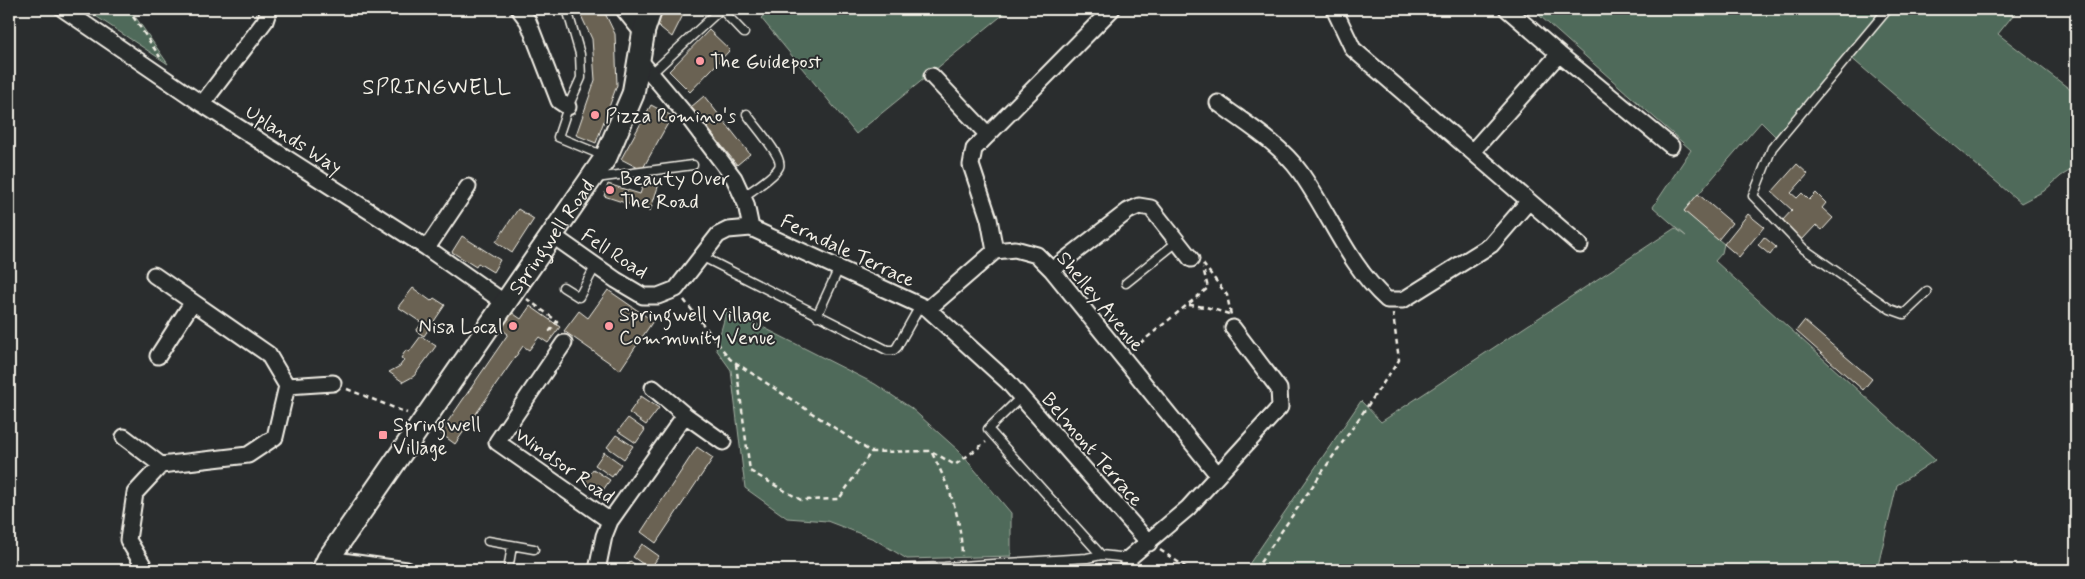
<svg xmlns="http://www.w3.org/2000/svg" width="2085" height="579" viewBox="0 0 2085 579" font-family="Mynerve,sans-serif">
<rect width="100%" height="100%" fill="#2a2d2e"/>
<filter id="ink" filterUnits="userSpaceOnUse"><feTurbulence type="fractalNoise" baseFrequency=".02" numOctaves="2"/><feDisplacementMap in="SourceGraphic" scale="10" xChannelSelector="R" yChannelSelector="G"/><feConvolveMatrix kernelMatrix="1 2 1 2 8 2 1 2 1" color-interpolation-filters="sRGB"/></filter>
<g filter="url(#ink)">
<path fill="#506b5a" stroke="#a2aea1" d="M85,9H130L168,64Z
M771,9H1010L856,134L761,18Z
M1532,9H2018L1998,34L2076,94V167L2061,176L2044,191L2021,203L1849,56L1779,140L1761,122L1684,211L1724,244L1722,253L1715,261L1935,460L1897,485L1877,570H1245L1361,401L1381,422L1675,228L1686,236L1653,207L1691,150Z
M727,309L875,384L911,408L959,451L1011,513V556L907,559L874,539L827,521L787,518L745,488L731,370L716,349Z"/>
<path fill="#6a6252" stroke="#f4f1e8" d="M578,9H603L615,34L617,85L596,143L576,135L595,80L592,39Z
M662,9H686L672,37L655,23Z
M709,30L730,50L690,92L669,71Z
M704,96L750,154L737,165L691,107Z
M651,105L672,116L642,170L621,159Z
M1797,164L1808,174L1791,193L1797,198L1802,193L1809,200L1816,193L1826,203L1822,208L1833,218L1822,230L1816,225L1802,240L1782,221L1792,210L1772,192Z
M646,177L660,181L650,211L604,196L608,184L640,194Z
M1698,194L1732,223L1718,240L1684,211Z
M518,209L534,219L512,253L496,242Z
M1748,214L1764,227L1739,257L1724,244Z
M462,236L500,260L493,272L478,263L476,267L452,252Z
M1764,237L1776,247L1770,255L1758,245Z
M413,288L431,301L434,298L445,305L424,336L416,331L422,323L398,307Z
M608,290L653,321L620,370L564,331L579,311L588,318Z
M530,306L560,327L548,343L539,337L529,350L523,346L455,444L440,433L508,334L500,328L511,312L521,319Z
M1804,321L1872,379L1863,390L1796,331Z
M421,336L436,346L414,376L403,382L389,372L400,366L404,360L401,358L406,350L409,352Z
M641,396L659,408L646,425L629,413Z
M628,418L645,430L636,443L618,431Z
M616,435L633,446L624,459L607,447Z
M697,447L713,458L656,543L641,532Z
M604,452L621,464L612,477L595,465Z
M593,469L610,480L601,493L584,482Z
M642,544L659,556L650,569L633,557Z
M630,561L644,570H623Z"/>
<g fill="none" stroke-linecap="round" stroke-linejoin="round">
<g stroke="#f4f1e8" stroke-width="11">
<path id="lane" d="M567,9L580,54L581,78L568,107L558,137L604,156
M1888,9L1772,148L1753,196L1804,249L1890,309L1904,314L1927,292
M652,73L721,9L744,33
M596,178L693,165
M743,197C752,190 774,177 779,167C784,157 753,124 747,114
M701,256L887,350H894L897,347L920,306
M1126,283L1177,242
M563,287L579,297L595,267
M817,316L839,268
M1021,397L988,429L1101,555L1129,558
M488,541L534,549
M508,570L512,546
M851,570L945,567
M946,570L945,567L1087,558L1101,555"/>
</g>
<g stroke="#f4f1e8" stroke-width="19">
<path id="street" d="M63,9L202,104L427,248L505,303
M519,9L528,21L559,101L568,107
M1334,9L1353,49L1580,245
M1507,9L1559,54
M638,58L691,121L734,178L746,204L751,228
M932,76L988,135
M1218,103C1246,124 1279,143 1300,172C1330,214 1348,265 1387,300H1403L1491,245L1529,201
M202,104L265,21L269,9
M1472,152L1559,54L1671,146
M552,235L616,280L643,296H658L676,289L718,235L728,230L751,228L928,309L1008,382L1149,543
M427,248L468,187
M995,251L989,219L971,165L974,149L1112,9
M1052,270L1128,211L1139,206L1151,208L1191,259
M928,309L995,251L1015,249L1037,255L1052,270L1218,475
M564,343L497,442L610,521
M158,356L192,303
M287,386L333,383
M685,415L723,442
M124,437L161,465
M328,559L407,570
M146,570L128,540L135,493L161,465L248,455L275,437L287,386L268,354L154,275
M597,570L604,536L610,521L685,415L653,388
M1129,570V558L1188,508L1280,407L1279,389L1233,328"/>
</g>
<g stroke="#f4f1e8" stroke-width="25">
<g id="secondary">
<path d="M627,9L644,30"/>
<path id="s1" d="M323,570L328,559L606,157L633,94L644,30L651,9"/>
</g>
</g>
<path stroke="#f4f1e8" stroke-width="2.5" stroke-dasharray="5 4" stroke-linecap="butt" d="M128,9L160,57
M1203,264L1227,295L1231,315
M527,299L557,321L550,331L553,333
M684,300L730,359L871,452L931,451L955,465L986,442
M1189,305L1206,307L1229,314
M1133,349L1208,288L1203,268
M736,364L750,471L801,500L839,499L871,452
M347,389L407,413
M932,453C950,489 961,515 962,556
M1160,550L1190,570
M1255,570L1399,360L1393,314"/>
<use href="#lane" stroke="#2a2d2e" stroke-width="8"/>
<use href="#street" stroke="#2a2d2e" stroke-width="15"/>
<use href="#secondary" stroke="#2a2d2e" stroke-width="21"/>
</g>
</g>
<g fill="#ff9aa2" stroke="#2a2d2e" stroke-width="2">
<circle cx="700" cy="61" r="5"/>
<circle cx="595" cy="115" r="5"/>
<circle cx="610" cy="190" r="5"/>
<circle cx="513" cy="326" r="5"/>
<circle cx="609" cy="326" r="5"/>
<rect x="378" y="430" width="10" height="10" rx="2.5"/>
</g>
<g text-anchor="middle" stroke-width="4" stroke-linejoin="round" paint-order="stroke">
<g font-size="20" fill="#f4f1e8" stroke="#2a2d2e" text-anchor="start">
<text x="710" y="68">The Guidepost</text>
<text x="605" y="122">Pizza Romino's</text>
<text x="620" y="185">Beauty Over<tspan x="620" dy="23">The Road</tspan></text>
<text x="619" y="321">Springwell Village<tspan x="619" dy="23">Community Venue</tspan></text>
<text x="503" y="333" text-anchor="end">Nisa Local</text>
<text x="393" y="431">Springwell<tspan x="393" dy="23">Village</tspan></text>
</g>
<g font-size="20" fill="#f4f1e8" stroke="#2a2d2e">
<text transform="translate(294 139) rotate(33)" y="7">Uplands Way</text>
<text dy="7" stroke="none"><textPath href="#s1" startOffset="404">Springwell Road</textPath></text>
<text transform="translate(848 250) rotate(25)" y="7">Ferndale Terrace</text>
<text transform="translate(615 253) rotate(33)" y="7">Fell Road</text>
<text transform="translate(1101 301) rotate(50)" y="7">Shelley Avenue</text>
<text transform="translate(1093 449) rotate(49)" y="7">Belmont Terrace</text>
<text transform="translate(565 465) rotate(35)" y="7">Windsor Road</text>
</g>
<g font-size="22" letter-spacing="1" fill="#f4f1e8" stroke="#2a2d2e">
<text x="437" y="94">SPRINGWELL</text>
</g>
</g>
<rect width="2085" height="579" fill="none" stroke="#2a2d2e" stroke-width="30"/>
<rect x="15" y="15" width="2055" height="549" fill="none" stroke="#f4f1e8" stroke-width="2" filter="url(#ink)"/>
</svg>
